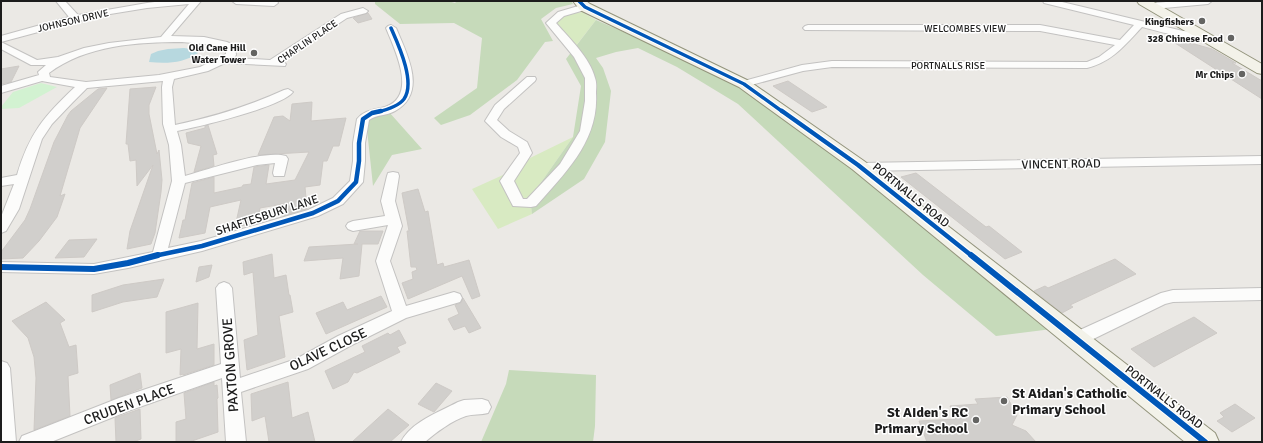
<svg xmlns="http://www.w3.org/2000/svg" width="1263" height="443" viewBox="0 0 1263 443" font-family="Signika,sans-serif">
<rect width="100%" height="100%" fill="#ebe9e5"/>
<path fill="#d8eac2" d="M582,12L596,20L575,47L556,23L564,15Z
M573,137L530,198L532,214L498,229L472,189L503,175L532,157Z"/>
<path fill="#c6daba" d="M375,1H448L455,3L457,1H571L573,4L556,8L541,19L553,41L545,42L517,80L470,115L441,125L434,118L477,88L482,38L454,23L400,24L375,4Z
M596,20L744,84L1060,328L996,336L923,275L738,104L677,67L638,48L616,52L596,58L603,68L611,91L605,142L584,179L532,214L530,198L573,137L581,86L566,59Z
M389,112L422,149L392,155L373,186L366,120Z
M509,370L596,375L595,426L593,442H481L506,384Z"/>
<path fill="#d2f2d1" d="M41,83L57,87L19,108L1,109V107L13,92Z"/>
<path fill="#b7d8df" d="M184,48L197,50L198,53C184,63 167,64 149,62L151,54L158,51L168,49Z"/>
<path fill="#d1cfcc" stroke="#cecac6" d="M368,13L372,19L358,23L353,18Z
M1173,38L1212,49L1236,63H1232L1262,81V99L1172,41Z
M19,66L11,82L1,84V69Z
M788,81L827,107L812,112L773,86Z
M156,87L149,105V114L157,154L159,150L162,180L161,192L155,233L151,244L127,249L130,231L153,165L137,186L136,160L130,161L128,144H126L130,89Z
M107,88L80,128L60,196L65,194L57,217L39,241L23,258L1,259V252L25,220L30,209L54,142L68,115L71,111L98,89Z
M312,102L311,121L346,118L339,146H333L327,161H323L320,185L305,187L307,209L283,216V204L260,208L257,223L235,227L241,200L210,207L205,233L179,238L183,220H185L192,183L214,177V193L242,187L243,185L251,184L254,167L269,165L266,184L295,180L309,152L258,155L274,117L283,116L290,121L292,104Z
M208,125L217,154L213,155L214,166L194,172L201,146L188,143L186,133L205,128V126Z
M916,173L986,227L989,226L1022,252L1005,259L901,177Z
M418,189L425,212L428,211L437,265L443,263L444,267L469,260L480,296L472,299L462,276L408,299L402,283L413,279L412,272L417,270L416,267H411L407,231H409L402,193Z
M360,231H383L378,244H362L359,276L340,279L343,258L304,261L309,247L358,244H354Z
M97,239L84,257L55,258L69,240Z
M272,254L274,278L286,275L289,295H290L293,312L279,316L285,357L247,370L244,340L258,335L253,272L244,275L243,262Z
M1115,259L1136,274L1070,305L1073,307L1062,313L1034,291L1045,286L1048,288Z
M212,265L209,277L196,282L199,267Z
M164,279L157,297L123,302L92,312V295L123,285Z
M381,296L387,307L326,334L316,313L343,302L347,310Z
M463,298L481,328L469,333L465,326L454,330L448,319L459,314L455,305L461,303Z
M46,302L65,320L60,323L69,347L76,345L78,373L68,376L70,416L34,430L36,378L34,357L28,338L12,321Z
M198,303L197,349L214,344V365L183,375V374L180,375L181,349L166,353V312Z
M1194,317L1217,333L1154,367L1131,349Z
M399,330L406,343L397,347L400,352L357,373L354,372L348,382L333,389L325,371L365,352L362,346L388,333L390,335Z
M140,373L142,388L111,400L110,385Z
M214,382V386L217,385L218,398L217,399L218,432L189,442H176V422L186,419L184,393Z
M288,382L292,418L308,412L315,442H269L265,416L252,421L251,394Z
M436,383L452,391L434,412L418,404Z
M1007,397L1017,415L1012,425L1026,431L1036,442H927L919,421L956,419L950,406L978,404L975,399Z
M1235,404L1255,418L1232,432L1217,421L1224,417L1220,413Z
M140,409L141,439L133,442H116L115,418Z
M388,409L409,425L390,442H352Z"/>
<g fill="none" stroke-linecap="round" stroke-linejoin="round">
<g stroke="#c3c2c1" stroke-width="2">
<path id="street" d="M56,1H65L78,15L147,3L162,1H201L171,36L204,37L227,42L235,46L236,55L234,58L270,60L341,14L363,8L368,11L366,13L347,18L282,61L286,64L285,66L225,63L208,71L174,79L172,87L175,125C213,117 249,106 284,90L288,89L293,92C282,107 198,127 177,131L181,145L185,176C210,169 263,150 286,156L288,159L284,176H274L273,173L275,163L257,165L185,183L168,248L201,241L308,210L333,198L350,181L353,161V143L357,119C364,110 375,110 385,107C418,96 395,50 386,28L388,26L391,25L396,28C407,54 428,93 395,111C386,116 378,114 369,120L365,143V161L363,182L343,204L318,216L202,251L128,268L94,274L1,272V262L94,264L153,252L172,181L169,145L163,124L162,87L163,81L87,88L73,102L52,124L42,139L19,209L6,231L1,233V217L14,184L1,186V178L17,175C29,134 44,116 75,87L42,81L1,93V86L39,75L38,72L46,65H31L1,49V42L37,60L58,57L84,48L109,43L161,37L189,4L147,8L98,16L1,42V36L69,17ZM182,42L213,45L226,49V54L200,67L159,75L86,82L50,77L49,73C86,45 138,42 182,42Z
M232,1H277L278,3L274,6L236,4Z
M1043,1H1058L1183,31L1202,32L1207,35C1198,44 1155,30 1142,27C1125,45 1112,62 1087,68L832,67L803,71L744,87L739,84L740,82L802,65L832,61L1087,62L1099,57L1115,45L1040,31L805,30L803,28L805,26L808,25H1040L1120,40L1134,25L1044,3Z
M1179,1H1212L1208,4L1153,9L1149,6L1153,3Z
M585,4L588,5L589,7L588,9L564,16L556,23C570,39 590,58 595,78C597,83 596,89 596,93C599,141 565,173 536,206L531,207L513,206L500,181L520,153L518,147L501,137L485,121L495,105L527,77H535L536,79L535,81L504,109L497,120L509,131L527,142L532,153L514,181L523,199H527L560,164L580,131L585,101V78L574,57L546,23L558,12Z
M1262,156V164L861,171L857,170L855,167L857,164L861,163Z
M393,172L398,173L399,176L395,201L402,226L390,261L406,306L454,292L460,294L462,298L460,302L406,318L350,346L308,369L241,392L246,442H226L222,378L131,410L51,442H19L22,436L119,398L221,364L216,288L219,284L224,282L229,284L232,288L240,378L296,359L338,336L392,311L376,261L388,225L353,231L348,229L346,226L348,223L353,221L385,216L381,201L387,176L388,173Z
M1262,288V300L1173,302L1165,304L1081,345L1075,347L1069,345L1067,340L1069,335L1161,293L1173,290Z
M1,361L7,363L10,368L16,442H1Z
M482,399L488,401L491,407L488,413C481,415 473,414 466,416C453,420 435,433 425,442H401C411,422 439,412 458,402L464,400Z"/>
</g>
<g stroke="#93947c" stroke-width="2">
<path id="secondary" d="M573,1H586L590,4L749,81L864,161L1215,433L1219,442H1185L852,169L739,87L580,10Z
M1137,1H1152L1262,64V74L1257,73L1139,4Z"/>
</g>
<use href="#street" fill="#fcfcfb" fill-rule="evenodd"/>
<use href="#secondary" fill="#f3f2e9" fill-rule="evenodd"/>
<g stroke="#fff" stroke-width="5.5">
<path id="cycleway-far2" d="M579,1L585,7L744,84L783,112
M377,112C386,110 398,107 404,99C416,82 398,44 391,28"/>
</g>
<g stroke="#fff" stroke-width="7">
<path id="cycleway-far1" d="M782,111L858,165L972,256
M154,256L202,246L313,213L338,201L356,182L359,161V143L363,119L372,113L381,111"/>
</g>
<g stroke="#fff" stroke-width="8">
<path id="cycleway" d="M971,255L1205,442
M1,267L94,269L128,263L158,255"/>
</g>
<use href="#cycleway-far2" stroke="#0057b8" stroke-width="3.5"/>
<use href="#cycleway-far1" stroke="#0057b8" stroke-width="4.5"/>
<use href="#cycleway" stroke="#0057b8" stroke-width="6"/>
</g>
<g fill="#646462" stroke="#fff" stroke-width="1.5">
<circle cx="1202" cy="21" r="4"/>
<circle cx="1231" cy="38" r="4"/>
<circle cx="254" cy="53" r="4"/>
<circle cx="1242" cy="74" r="4"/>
<circle cx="1004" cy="401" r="4"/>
<circle cx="976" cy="420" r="4"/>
</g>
<g text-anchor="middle" stroke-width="3" stroke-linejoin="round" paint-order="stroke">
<g font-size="10" fill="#1c1c1c" stroke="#fff">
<text transform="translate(73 20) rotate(-13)" y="4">JOHNSON DRIVE</text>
<text x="965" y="32">WELCOMBES VIEW</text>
<text transform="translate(307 41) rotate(-34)" y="4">CHAPLIN PLACE</text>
<text x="948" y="69">PORTNALLS RISE</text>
</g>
<g font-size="10" font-weight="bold" fill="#1c1c1c" stroke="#fff" text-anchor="end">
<text x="1194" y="25">Kingfishers</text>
<text x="1223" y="42">328 Chinese Food</text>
<text x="246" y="51">Old Cane Hill<tspan x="246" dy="12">Water Tower</tspan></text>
<text x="1234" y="78">Mr Chips</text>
</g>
<g font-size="12" fill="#1c1c1c" stroke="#fff">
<text transform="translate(1061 164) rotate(-1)" y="4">VINCENT ROAD</text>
<text transform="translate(911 195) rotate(39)" y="4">PORTNALLS ROAD</text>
<text transform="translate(267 215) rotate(-18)" y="4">SHAFTESBURY LANE</text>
<text transform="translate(1164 397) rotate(38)" y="4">PORTNALLS ROAD</text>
</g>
<g font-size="14" fill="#1c1c1c" stroke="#fff">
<text transform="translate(328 349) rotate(-25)" y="5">OLAVE CLOSE</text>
<text transform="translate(230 365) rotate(-94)" y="5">PAXTON GROVE</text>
<text transform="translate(129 404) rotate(-20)" y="5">CRUDEN PLACE</text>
</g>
<g font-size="14" font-weight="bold" fill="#1c1c1c" stroke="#fff" text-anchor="start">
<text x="1012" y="398">St Aidan's Catholic<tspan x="1012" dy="16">Primary School</tspan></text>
<text x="968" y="417" text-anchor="end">St AIden's RC<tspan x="968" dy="16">Primary School</tspan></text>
</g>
</g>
<rect width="1263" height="443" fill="none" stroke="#1c1c1c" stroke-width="4"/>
</svg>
